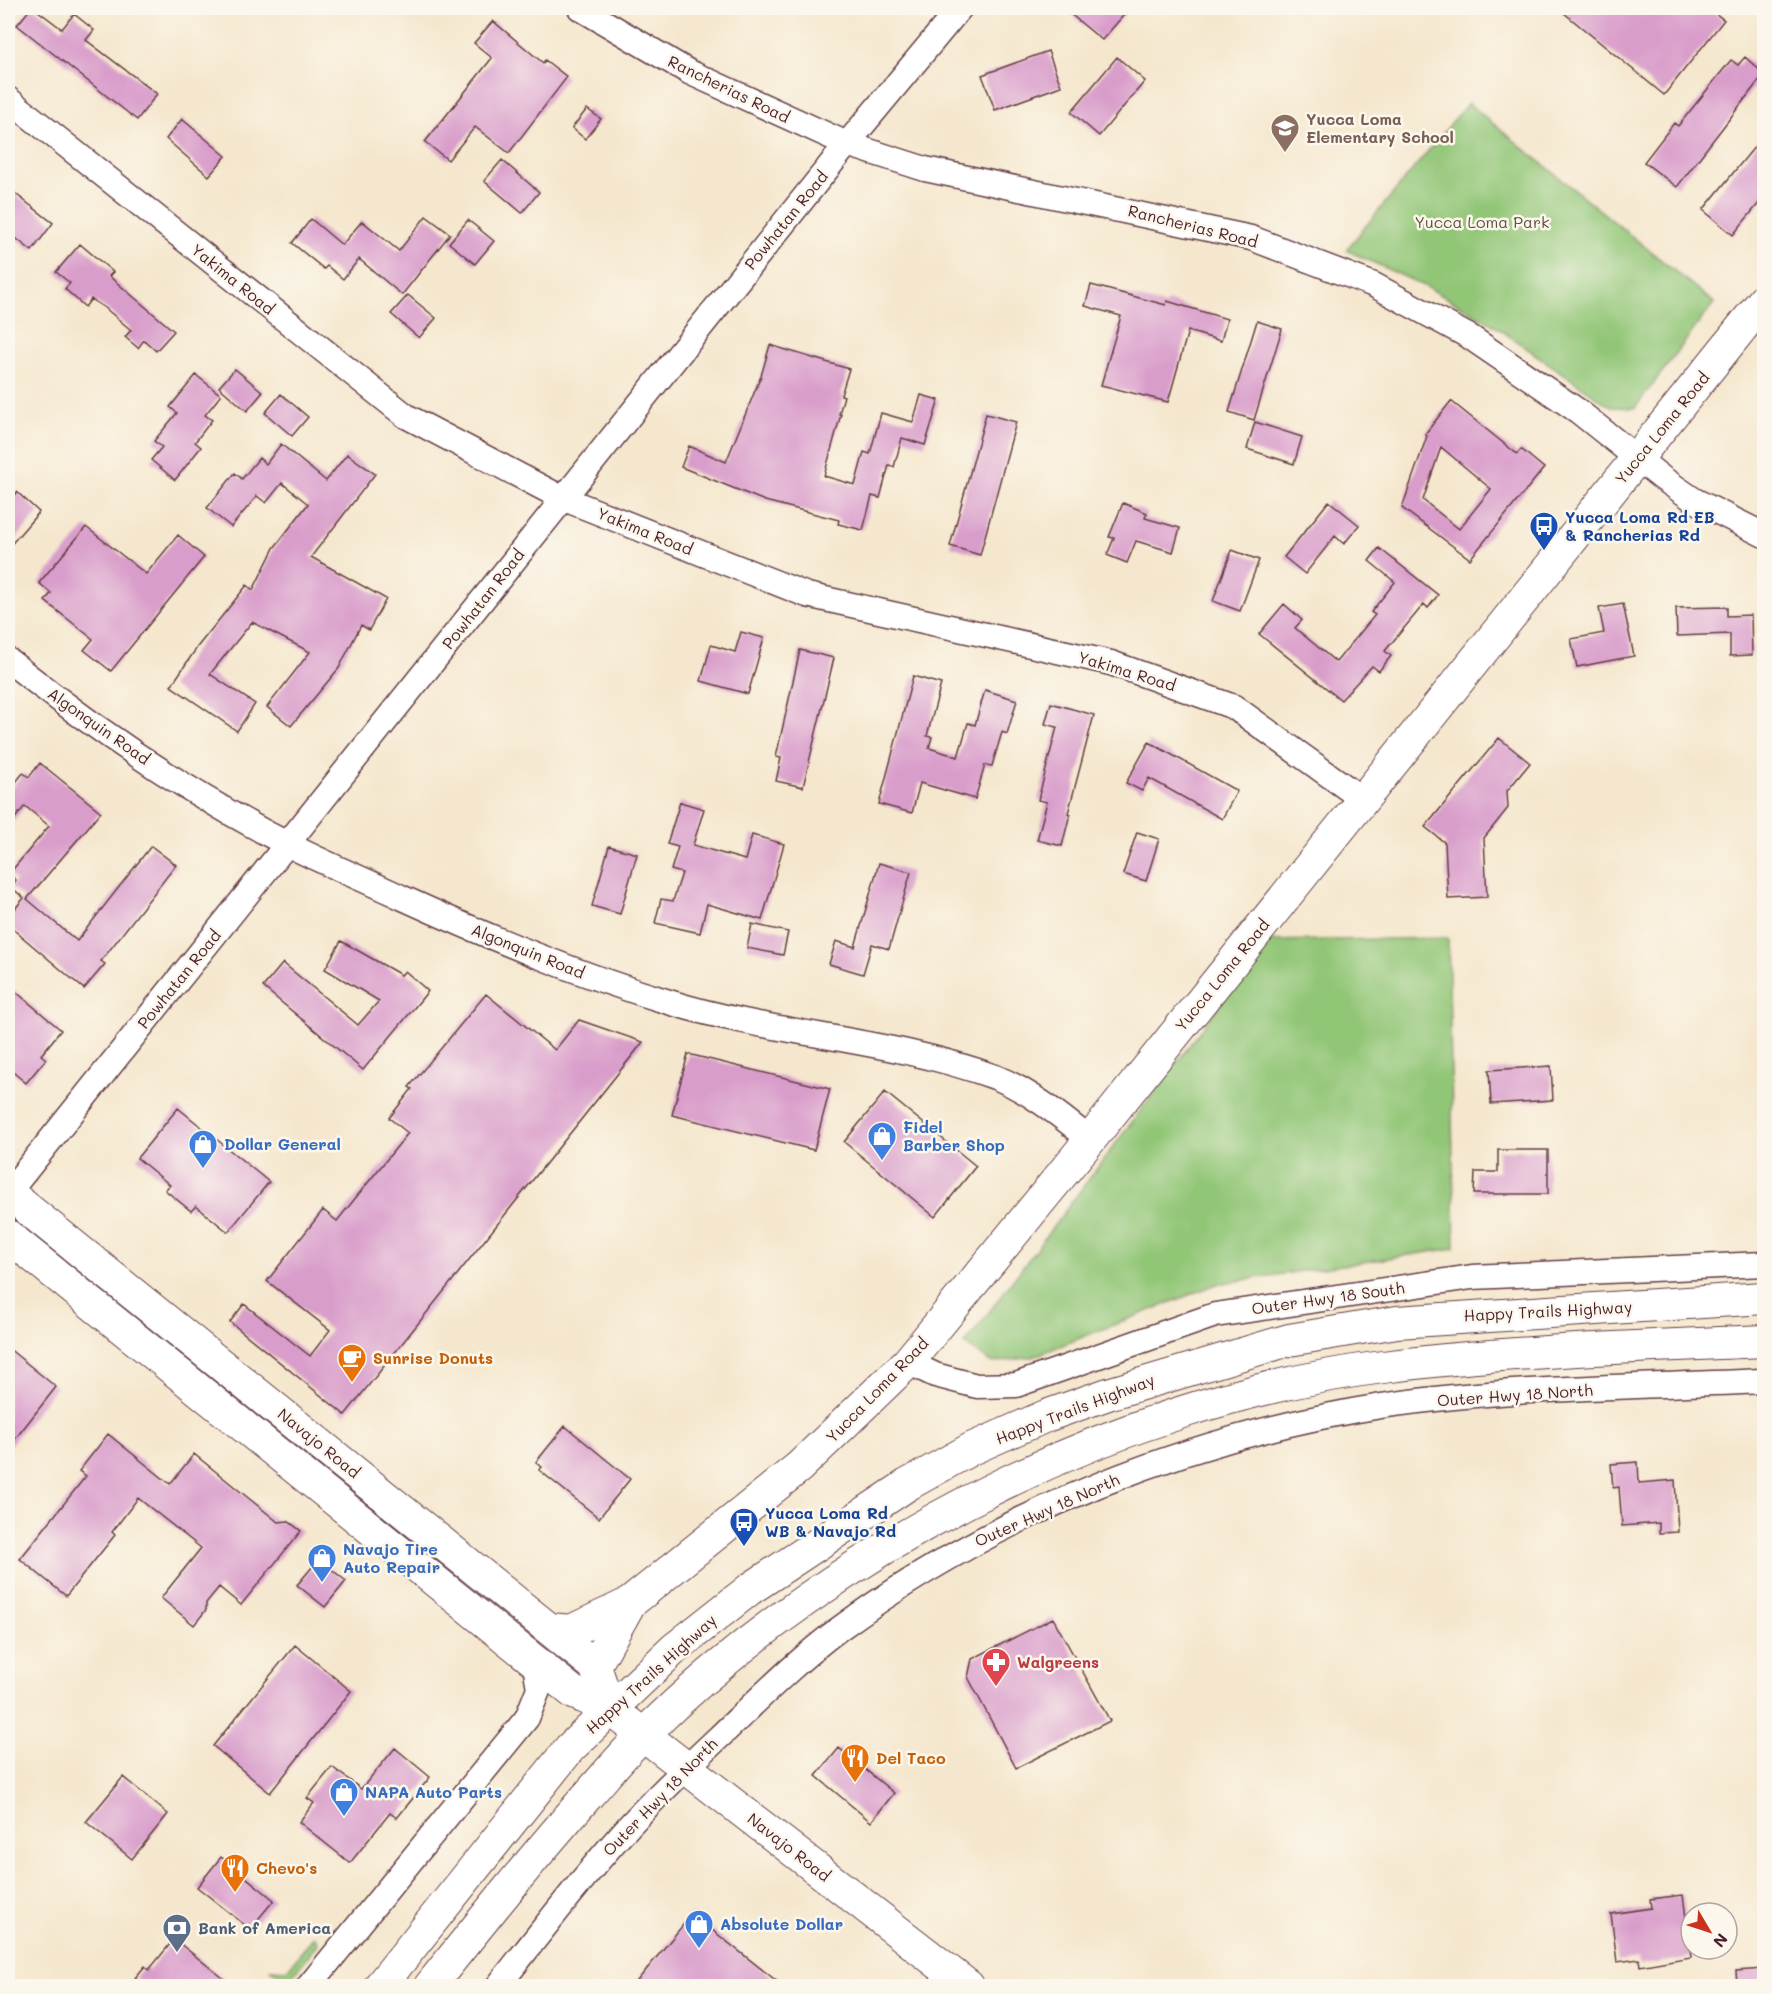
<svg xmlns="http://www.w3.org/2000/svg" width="1772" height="1994" viewBox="0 0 1772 1994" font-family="Mali,sans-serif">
<rect width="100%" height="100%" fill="#fbf7ec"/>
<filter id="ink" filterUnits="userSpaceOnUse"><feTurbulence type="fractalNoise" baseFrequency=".0167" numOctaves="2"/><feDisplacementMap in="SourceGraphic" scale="12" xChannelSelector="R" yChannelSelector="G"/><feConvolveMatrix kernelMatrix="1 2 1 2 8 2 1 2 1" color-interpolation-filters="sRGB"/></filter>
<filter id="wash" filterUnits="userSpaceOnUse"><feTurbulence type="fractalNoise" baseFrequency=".008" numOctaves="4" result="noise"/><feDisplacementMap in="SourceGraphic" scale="24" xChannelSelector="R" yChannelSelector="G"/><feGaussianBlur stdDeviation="1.35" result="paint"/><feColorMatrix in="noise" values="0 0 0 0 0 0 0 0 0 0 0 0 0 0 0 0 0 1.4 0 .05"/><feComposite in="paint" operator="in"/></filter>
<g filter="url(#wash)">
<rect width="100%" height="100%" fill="#f5e7ce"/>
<path fill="#92c677" stroke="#6e7251" stroke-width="1.5" d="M1468,103L1714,303L1635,408L1611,407L1492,324L1431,289L1346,250Z
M1448,938L1455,1248L1217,1284L1032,1357L993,1363L965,1344L1268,941Z
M314,1936L318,1943L288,1982L271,1969L287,1970Z"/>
<g id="blocks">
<path fill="#d99dcb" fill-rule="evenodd" d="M31,8H34L62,29L74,14L94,30L86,40L157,94L137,120L17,25Z
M1063,8H1130L1102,40Z
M1558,8H1708L1724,20L1664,95Z
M493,21L543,63L545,60L567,77L509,153L475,127L448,160L425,142L492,58L474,43Z
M1048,51L1061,86L995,110L982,75Z
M1117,57L1145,81L1099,136L1071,112Z
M1745,57L1764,74L1677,187L1644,162L1674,123L1678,126L1731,60L1738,65Z
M587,109L601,119L585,139L572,128Z
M182,119L226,156L209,176L166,139Z
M1764,135V197L1733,235L1703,210Z
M502,160L539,192L522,213L484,181Z
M8,188L53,223L32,251L8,232Z
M426,216L450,234L402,295L359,259L343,279L327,266L324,269L292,243L311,219L342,245L362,221L399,251Z
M468,220L494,241L475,264L449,243Z
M80,244L113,272L109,276L174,331L156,351L144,340L138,348L125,337L131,330L105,308L91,299L85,307L65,289L70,283L56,272Z
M1091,285L1166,305L1167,301L1227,319L1221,341L1188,331L1168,402L1101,385L1121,316L1085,306Z
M408,295L436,318L419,338L391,314Z
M1257,321L1282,329L1254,420L1229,412Z
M770,345L849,369L841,395L844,396L839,414H841L824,476L855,485L864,452L870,454L881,413L913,422L921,395L939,400L925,445L902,438L894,467L889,465L880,498L872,496L863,530L838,524L839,520L765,501L681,467L689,446L726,462L761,376Z
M235,369L263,392L247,411L219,387Z
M196,375L221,395L205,415L212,420L195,442L201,447L175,480L151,460L162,447L154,441L177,413L170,407Z
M281,394L308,417L292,436L265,413Z
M1451,401L1517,454L1521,449L1544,468L1470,559L1402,508L1427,436L1425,434ZM1441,447L1491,489L1459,529L1423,500Z
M986,414L1016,422L980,555L950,546Z
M1255,422L1302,437L1294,464L1247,449Z
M281,444L326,481L347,454L375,474L311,557L386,599L369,630L361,625L339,668L291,726L267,707L310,652L252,622L210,674L255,704L237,731L171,686L198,646L247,585L253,590L274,548L308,504L282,483L266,503L257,496L231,527L207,508L235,473L242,479L259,458L266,464Z
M17,492L39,512L8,548V502Z
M1329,501L1359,525L1344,544L1335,536L1305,574L1284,557Z
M1123,503L1147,513L1145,518L1180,528L1173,552L1136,541L1127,563L1107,555L1114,538L1109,537Z
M86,527L146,574L178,535L204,557L111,671L84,650L93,639L45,601L51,593L39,583Z
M1379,548L1438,595L1428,608L1424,604L1385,651L1391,656L1379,671L1372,666L1341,700L1259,634L1284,604L1302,620L1295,628L1336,662L1375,615L1371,612L1395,582L1369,561Z
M1232,550L1259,560L1240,611L1213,601Z
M1623,604L1634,656L1577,667L1571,639L1604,633L1599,608Z
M1727,607V616L1751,615L1752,655L1730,656V634L1677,636L1676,608Z
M741,632L764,638L748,694L701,681L711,645L735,652Z
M800,650L834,658L803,787L776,781L781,758L776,757Z
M913,676L941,684L927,736L932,737L929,748L958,757L968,723L975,725L985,690L1017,700L1007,734L1002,732L992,766L985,765L975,799L920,783L912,813L879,804Z
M1051,703L1094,715L1068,813L1070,814L1062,846L1037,840L1047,802L1038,800L1057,727L1045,724Z
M1499,738L1530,763L1507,791L1508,808L1484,838L1487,897L1448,899L1445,843L1425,827Z
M1149,742L1237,791L1222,819L1149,778L1142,791L1126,783Z
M40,763L101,812L27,899L77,941L151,846L176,865L101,961L105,964L84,989L8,925V917L24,898L11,887L16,880L9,874L49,826L25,806L8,827V792L23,773L29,777Z
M680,802L704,809L693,845L745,860L752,835L784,844L762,920L707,904L700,933L655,923L661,899L673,901L682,873L671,870L678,847L667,844Z
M1137,832L1159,839L1146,881L1123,874Z
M609,846L637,854L620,914L592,906Z
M879,863L911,872L889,949L872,944L863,974L829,964L836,941L855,947Z
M752,924L788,932L783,955L747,948Z
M341,941L401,975L405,971L428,991L363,1070L263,987L283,963L358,1025L379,1001L325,969Z
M8,985L61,1030L41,1055L46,1059L26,1083L8,1068Z
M486,994L555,1050L579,1020L643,1042L345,1415L230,1322L244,1304L310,1356L330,1330L267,1281L323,1210L337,1221L408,1133L389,1118L412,1089L409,1087Z
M688,1054L830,1089L814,1150L672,1115Z
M1551,1066L1553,1100L1491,1104L1489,1070Z
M885,1092L976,1166L935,1217L844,1142Z
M178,1108L269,1182L228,1232L196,1206L191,1211L165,1190L170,1185L137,1158Z
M1498,1150H1548V1194H1474L1475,1172H1498Z
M8,1348L56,1387L8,1448Z
M565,1426L630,1479L599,1518L539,1470L542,1467L536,1462Z
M108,1434L170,1484L194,1454L278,1522L288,1521L301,1531L241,1605L219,1587L206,1603V1610L194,1625L161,1598L201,1548L138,1498L112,1532L115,1535L66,1596L20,1559L86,1476L79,1471Z
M1638,1462L1639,1483L1675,1480L1678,1532L1659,1533V1523L1622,1526L1619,1487L1613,1488L1611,1464Z
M319,1559L346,1581L325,1607L297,1585Z
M1053,1618L1110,1721L1016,1768L968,1677L972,1659Z
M295,1645L351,1691L270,1793L213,1746Z
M395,1748L430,1777L397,1818L390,1813L350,1863L299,1822L314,1803L307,1798L332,1767L361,1789Z
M839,1748L894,1793L871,1822L816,1776Z
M123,1777L168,1814L132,1859L86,1822Z
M221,1857L274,1900L250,1929L197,1887Z
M1683,1895L1691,1957L1640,1966L1639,1959L1617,1962L1611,1914L1651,1908L1650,1899Z
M692,1914L783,1986H633Z
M174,1939L233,1986H136L140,1982L135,1978L145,1966L149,1970Z
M1764,1969V1986H1737L1736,1971Z"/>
</g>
</g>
<g filter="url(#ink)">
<use href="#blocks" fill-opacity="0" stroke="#643d43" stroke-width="1.5"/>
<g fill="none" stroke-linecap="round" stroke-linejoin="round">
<g stroke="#643d43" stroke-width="27">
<path id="minor" d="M580,8L689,72L847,144L925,169L1251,238L1374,285L1470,337L1578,411L1662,478L1694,500L1764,535
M8,99L406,416L562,498L807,595L1111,663L1234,707L1362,799
M8,660C94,729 190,794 289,845C326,864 365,880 403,898C491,938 579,975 672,1003C777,1035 891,1039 995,1077C1028,1090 1063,1117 1090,1140
M8,1193L847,144L960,8
M908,1362L935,1375L977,1386L1016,1385L1215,1315L1472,1277L1764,1264
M309,1986L527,1718L539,1688L534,1660
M498,1986C538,1936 576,1885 619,1837C650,1802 684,1770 718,1738C758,1700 795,1662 839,1629C997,1513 1188,1437 1381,1406C1507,1387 1637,1387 1764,1381"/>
</g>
<g stroke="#643d43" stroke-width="34">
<path id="major" d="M8,1193L595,1666L609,1708
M8,1236L574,1693L609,1708L968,1986
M550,1629L571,1631L630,1603L799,1467L908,1362L1090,1140L1764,300
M595,1666L630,1603
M380,1986L570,1748L674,1649L750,1589L907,1485L971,1449L1046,1416L1108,1394L1289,1340L1397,1322L1764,1298
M430,1986C482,1921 534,1856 589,1794C608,1773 626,1750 647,1731C837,1545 1119,1400 1383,1367C1510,1351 1637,1347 1764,1341"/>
</g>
<use href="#minor" stroke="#fff" stroke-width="24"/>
<use href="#major" stroke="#fff" stroke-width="32"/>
</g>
</g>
<defs>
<g id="school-pin" transform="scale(1.5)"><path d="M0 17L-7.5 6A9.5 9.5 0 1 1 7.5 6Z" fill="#8d6e63" stroke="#fbf7ec"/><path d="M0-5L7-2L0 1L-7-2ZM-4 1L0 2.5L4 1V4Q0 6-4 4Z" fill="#fff"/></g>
<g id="bus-pin" transform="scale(1.5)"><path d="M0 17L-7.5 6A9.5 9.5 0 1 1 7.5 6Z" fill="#1a4fb4" stroke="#fbf7ec"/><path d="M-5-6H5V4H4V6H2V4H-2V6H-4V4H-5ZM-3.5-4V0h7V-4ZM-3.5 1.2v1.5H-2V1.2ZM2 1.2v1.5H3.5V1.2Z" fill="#fff"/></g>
<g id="shop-pin" transform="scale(1.5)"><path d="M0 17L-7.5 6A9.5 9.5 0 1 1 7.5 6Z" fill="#3f7fe0" stroke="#fbf7ec"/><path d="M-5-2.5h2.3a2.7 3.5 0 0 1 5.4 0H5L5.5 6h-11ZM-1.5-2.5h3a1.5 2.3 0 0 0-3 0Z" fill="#fff"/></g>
<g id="cafe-pin" transform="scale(1.5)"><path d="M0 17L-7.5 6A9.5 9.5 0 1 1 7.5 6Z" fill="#e8710a" stroke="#fbf7ec"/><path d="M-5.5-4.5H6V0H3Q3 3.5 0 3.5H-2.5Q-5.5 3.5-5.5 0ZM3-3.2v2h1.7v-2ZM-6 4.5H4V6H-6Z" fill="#fff"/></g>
<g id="pharmacy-pin" transform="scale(1.5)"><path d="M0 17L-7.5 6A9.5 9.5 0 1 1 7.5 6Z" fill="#e0444e" stroke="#fbf7ec"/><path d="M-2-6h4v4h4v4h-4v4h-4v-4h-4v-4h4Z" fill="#fff"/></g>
<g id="restaurant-pin" transform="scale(1.5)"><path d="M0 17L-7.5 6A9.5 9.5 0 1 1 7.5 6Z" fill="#e8710a" stroke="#fbf7ec"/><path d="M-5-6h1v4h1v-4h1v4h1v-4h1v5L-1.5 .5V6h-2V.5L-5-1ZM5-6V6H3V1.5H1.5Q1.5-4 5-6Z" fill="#fff"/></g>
<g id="bank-pin" transform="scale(1.5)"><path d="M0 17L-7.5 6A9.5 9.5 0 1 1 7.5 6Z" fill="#5c6f8a" stroke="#fbf7ec"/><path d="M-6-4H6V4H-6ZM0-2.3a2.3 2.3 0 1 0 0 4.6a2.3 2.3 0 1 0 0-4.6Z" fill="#fff"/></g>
</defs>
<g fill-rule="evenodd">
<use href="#school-pin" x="1285" y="128"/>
<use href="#bus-pin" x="1544" y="526"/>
<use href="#shop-pin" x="882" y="1136"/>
<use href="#shop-pin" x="203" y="1144"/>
<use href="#cafe-pin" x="352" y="1358"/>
<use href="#bus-pin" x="744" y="1522"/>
<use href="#shop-pin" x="322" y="1558"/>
<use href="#pharmacy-pin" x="996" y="1662"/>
<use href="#restaurant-pin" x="855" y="1758"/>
<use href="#shop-pin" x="344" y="1792"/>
<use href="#restaurant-pin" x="235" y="1868"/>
<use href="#shop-pin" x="699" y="1924"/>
<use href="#bank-pin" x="177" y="1928"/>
</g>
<g text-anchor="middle" stroke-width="5" stroke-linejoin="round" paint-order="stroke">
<g font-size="16" fill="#4a1f2b" stroke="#fbf7ec">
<text transform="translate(729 89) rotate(26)" y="6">Rancherias Road</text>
<text transform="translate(786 220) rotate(-51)" y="6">Powhatan Road</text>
<text transform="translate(1193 226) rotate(14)" y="6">Rancherias Road</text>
<text transform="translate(233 279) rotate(39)" y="6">Yakima Road</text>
<text transform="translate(1662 428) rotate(-51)" y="6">Yucca Loma Road</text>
<text transform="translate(645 531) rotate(22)" y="6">Yakima Road</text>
<text transform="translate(483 599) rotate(-52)" y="6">Powhatan Road</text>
<text transform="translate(1127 671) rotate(17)" y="6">Yakima Road</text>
<text transform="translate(99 726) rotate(35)" y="6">Algonquin Road</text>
<text transform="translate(528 951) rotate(22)" y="6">Algonquin Road</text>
<text transform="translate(1222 975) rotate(-51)" y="6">Yucca Loma Road</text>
<text transform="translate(179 979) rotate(-51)" y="6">Powhatan Road</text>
<text transform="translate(1328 1298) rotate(-8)" y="6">Outer Hwy 18 South</text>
<text transform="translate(1548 1311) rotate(-3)" y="6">Happy Trails Highway</text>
<text transform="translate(877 1390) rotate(-46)" y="6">Yucca Loma Road</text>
<text transform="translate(1515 1395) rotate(-4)" y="6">Outer Hwy 18 North</text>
<text transform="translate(1075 1409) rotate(-21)" y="6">Happy Trails Highway</text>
<text transform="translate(319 1443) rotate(39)" y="6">Navajo Road</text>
<text transform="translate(1047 1510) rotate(-24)" y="6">Outer Hwy 18 North</text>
<text transform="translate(651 1674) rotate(-42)" y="6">Happy Trails Highway</text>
<text transform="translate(660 1797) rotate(-46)" y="6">Outer Hwy 18 North</text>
<text transform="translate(789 1847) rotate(38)" y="6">Navajo Road</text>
</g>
<g font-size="16" font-weight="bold" fill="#785e54" stroke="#fbf7ec" text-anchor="start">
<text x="1306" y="125">Yucca Loma<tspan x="1306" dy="18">Elementary School</tspan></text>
</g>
<g font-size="16" fill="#605142" stroke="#fbf7ec">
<text x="1482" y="228">Yucca Loma Park</text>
</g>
<g font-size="16" font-weight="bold" fill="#164399" stroke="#fbf7ec" text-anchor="start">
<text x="1565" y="523">Yucca Loma Rd EB<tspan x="1565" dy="18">&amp; Rancherias Rd</tspan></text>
<text x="765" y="1519">Yucca Loma Rd<tspan x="765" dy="18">WB &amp; Navajo Rd</tspan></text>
</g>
<g font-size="16" font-weight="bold" fill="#366cbe" stroke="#fbf7ec" text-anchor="start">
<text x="903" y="1133">Fidel<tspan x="903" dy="18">Barber Shop</tspan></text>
<text x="224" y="1150">Dollar General</text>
<text x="343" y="1555">Navajo Tire<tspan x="343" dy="18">Auto Repair</tspan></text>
<text x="365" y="1798">NAPA Auto Parts</text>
<text x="720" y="1930">Absolute Dollar</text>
</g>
<g font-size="16" font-weight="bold" fill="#c56008" stroke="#fbf7ec" text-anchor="start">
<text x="373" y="1364">Sunrise Donuts</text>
<text x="876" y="1764">Del Taco</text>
<text x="256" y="1874">Chevo's</text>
</g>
<g font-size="16" font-weight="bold" fill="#be3a42" stroke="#fbf7ec" text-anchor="start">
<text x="1017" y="1668">Walgreens</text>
</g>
<g font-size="16" font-weight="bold" fill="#4e5e75" stroke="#fbf7ec" text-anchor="start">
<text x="198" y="1934">Bank of America</text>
</g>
</g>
<rect width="1772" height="1994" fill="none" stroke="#fbf7ec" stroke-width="30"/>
<g transform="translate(1709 1931) rotate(129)"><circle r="28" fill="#fbf7ec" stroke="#b4a19f" stroke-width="1.5"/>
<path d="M0-4.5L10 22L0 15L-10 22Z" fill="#c8321e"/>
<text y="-9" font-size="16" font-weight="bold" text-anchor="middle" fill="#4a1f2b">N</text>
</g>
</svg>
